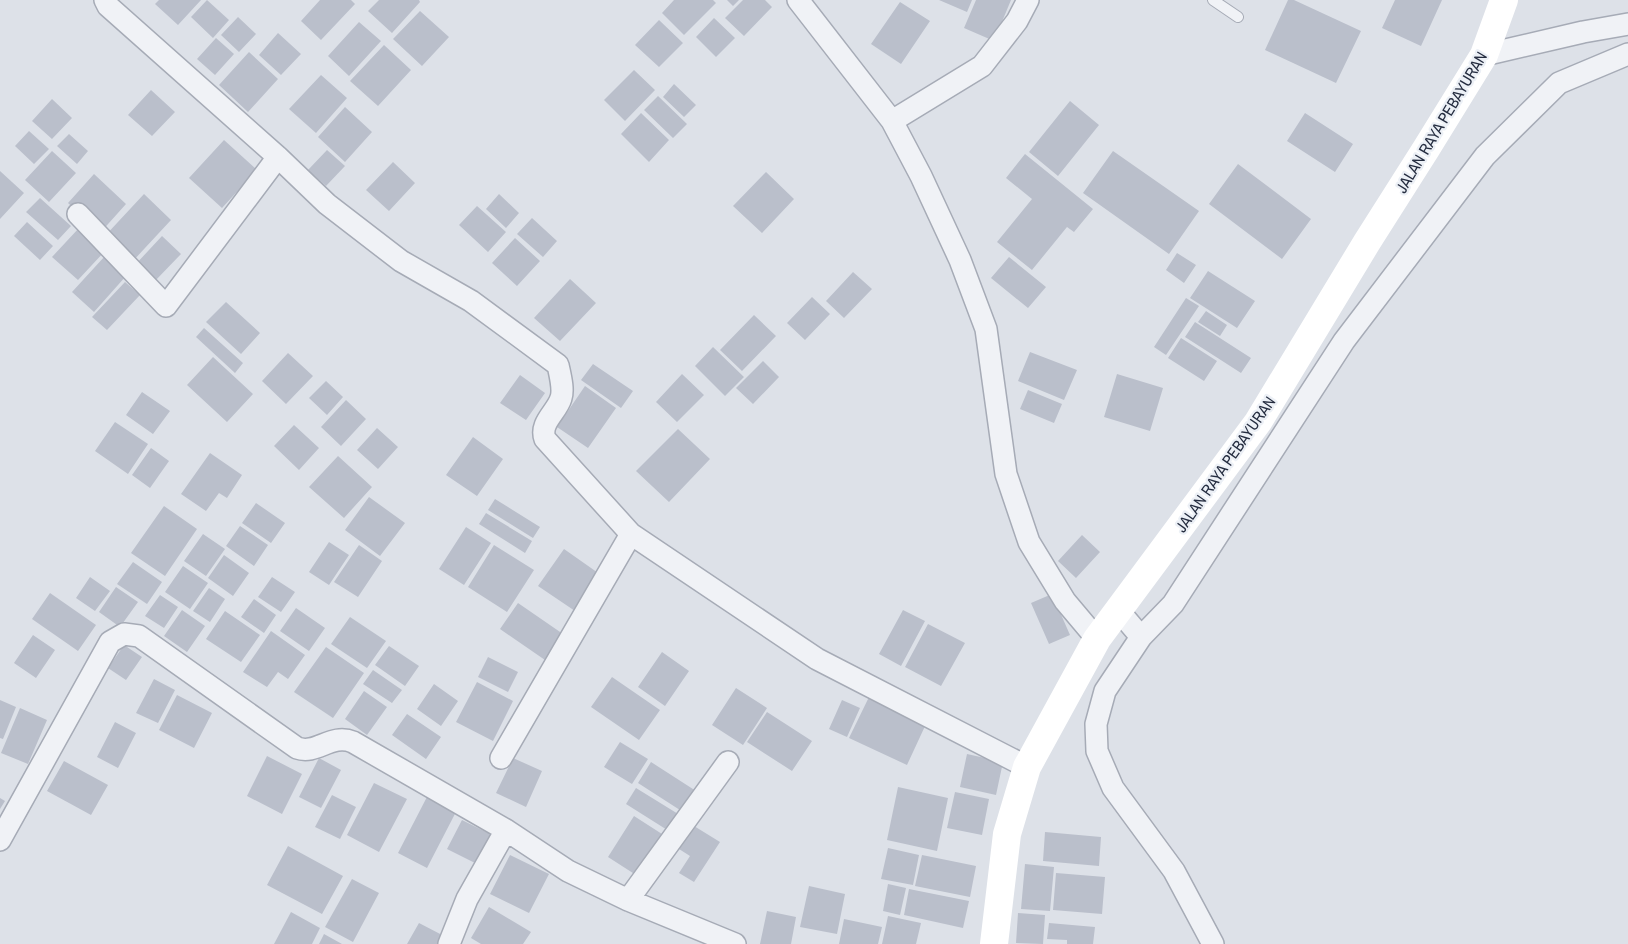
<svg xmlns="http://www.w3.org/2000/svg" width="1628" height="944" viewBox="0 0 1628 944" font-family="'Archivo Narrow',sans-serif">
<rect width="100%" height="100%" fill="#dde1e8"/>
<path fill="#babfcb" d="M159,0H201L178,25L155,4Z
M207,0L229,20L213,38L191,17Z
M320,0H351L355,4L321,40L301,21Z
M379,0H419L420,2L392,33L368,11Z
M674,0H713L716,3L684,35L662,13Z
M727,0H739L733,6Z
M743,0H765L772,7L744,36L725,18Z
M939,0H972L967,12Z
M976,0H1011L994,41L964,28Z
M1288,0H1294L1361,31L1336,83L1265,50Z
M1395,0H1442L1421,46L1382,28Z
M900,2L930,21L901,64L871,44Z
M420,11L449,37L422,66L393,39Z
M238,17L256,34L239,52L221,35Z
M714,18L735,38L716,57L696,37Z
M659,20L683,43L659,67L635,45Z
M359,22L381,41L349,76L328,56Z
M278,33L301,54L281,75L259,55Z
M216,38L234,54L215,75L197,59Z
M384,45L411,70L378,106L350,81Z
M249,52L278,79L248,112L219,85Z
M634,70L655,90L625,121L604,100Z
M321,75L347,98L316,133L289,109Z
M674,84L696,105L684,117L663,97Z
M151,90L175,112L152,136L128,115Z
M658,96L687,124L673,138L644,110Z
M52,99L72,118L52,139L32,121Z
M1070,101L1099,125L1058,176L1029,152Z
M345,107L372,132L345,162L318,137Z
M641,113L669,140L649,162L621,134Z
M1305,113L1353,144L1335,172L1287,141Z
M29,131L49,149L34,164L15,146Z
M69,134L88,151L77,164L57,146Z
M224,140L257,170L222,208L189,178Z
M327,150L345,166L326,186L308,170Z
M52,151L76,173L49,202L25,180Z
M1113,151L1199,211L1169,254L1083,193Z
M1025,154L1093,209L1074,232L1067,227L1032,270L997,242L1032,199L1006,178Z
M393,162L415,183L389,211L366,190Z
M1238,164L1311,219L1282,259L1209,204Z
M0,171L24,193L0,219Z
M766,172L794,199L762,233L733,206Z
M94,174L126,204L100,233L68,203Z
M144,194L171,220L132,262L104,237Z
M499,194L519,213L506,228L486,209Z
M40,198L71,226L58,240L26,212Z
M477,206L506,232L488,252L459,225Z
M532,218L557,241L543,257L517,234Z
M27,222L53,246L40,260L14,236Z
M79,228L105,251L78,280L52,257Z
M162,236L181,254L154,282L135,265Z
M515,238L540,261L517,286L492,263Z
M1177,253L1196,265L1184,283L1166,270Z
M105,256L126,276L94,312L72,292Z
M1009,257L1046,287L1028,308L991,278Z
M1208,271L1255,301L1237,328L1190,298Z
M853,272L872,289L844,318L826,301Z
M570,279L596,303L560,341L534,318Z
M125,282L140,295L107,330L92,317Z
M812,297L830,314L805,340L787,323Z
M1186,298L1199,306L1166,355L1154,347Z
M226,302L260,333L241,354L206,322Z
M1206,311L1227,325L1220,336L1198,322Z
M754,315L776,336L742,371L720,350Z
M1195,322L1251,358L1241,373L1185,337Z
M204,328L243,363L235,373L196,337Z
M1181,338L1217,361L1204,381L1168,358Z
M713,347L744,377L725,396L695,366Z
M1030,352L1077,370L1064,400L1018,381Z
M288,353L313,376L286,404L262,381Z
M213,357L253,394L227,422L187,385Z
M763,361L779,377L753,404L736,388Z
M593,364L633,391L621,408L581,380Z
M682,374L704,395L677,422L656,402Z
M1117,374L1163,388L1150,431L1104,417Z
M520,375L545,393L526,420L500,403Z
M326,381L343,397L327,415L309,398Z
M585,386L616,408L588,448L557,427Z
M1028,390L1062,404L1054,423L1020,409Z
M142,392L170,411L153,434L126,415Z
M346,400L366,419L341,446L321,427Z
M115,422L148,444L128,474L95,451Z
M294,425L319,448L299,470L274,446Z
M377,428L398,447L378,469L357,450Z
M678,429L710,459L669,502L636,471Z
M473,437L503,459L477,496L446,475Z
M151,448L169,461L150,488L132,475Z
M210,453L242,475L227,498L219,493L206,511L181,494Z
M338,456L372,487L344,518L309,487Z
M369,497L405,523L380,556L345,530Z
M495,499L540,527L533,538L488,510Z
M256,503L285,523L271,543L242,523Z
M164,506L197,529L165,576L131,553Z
M486,513L532,541L525,553L479,524Z
M240,526L268,545L254,566L226,546Z
M466,527L491,543L464,585L439,569Z
M203,534L225,549L206,576L184,561Z
M1082,535L1100,552L1076,578L1058,561Z
M329,542L349,555L329,585L309,572Z
M359,545L382,561L358,597L334,582Z
M494,545L534,570L507,612L468,587Z
M564,549L601,575L575,611L538,586Z
M224,555L249,573L233,596L208,578Z
M133,562L162,582L147,604L117,584Z
M183,566L208,583L190,609L165,592Z
M90,577L110,591L95,611L76,598Z
M272,577L295,592L281,612L258,597Z
M116,587L138,602L120,627L99,612Z
M209,588L225,599L210,622L193,611Z
M50,593L96,625L78,651L32,619Z
M1052,594L1070,635L1049,644L1031,603Z
M160,595L178,607L164,628L145,616Z
M254,599L276,615L264,633L241,617Z
M518,603L563,634L545,660L500,629Z
M296,608L325,628L309,651L280,631Z
M182,610L205,626L187,652L164,636Z
M903,610L925,621L901,666L879,654Z
M225,611L260,635L241,662L206,639Z
M350,617L386,641L367,668L331,644Z
M928,624L965,643L941,686L905,667Z
M271,631L305,655L288,679L278,672L267,687L243,672Z
M33,635L55,650L36,678L14,663Z
M124,645L142,657L126,680L108,668Z
M389,646L419,666L405,686L375,665Z
M326,647L364,673L333,718L294,692Z
M662,652L689,671L665,706L638,687Z
M488,657L518,672L508,692L478,677Z
M373,670L402,690L392,703L363,684Z
M612,677L660,710L639,740L591,707Z
M154,679L175,690L158,723L136,713Z
M477,682L513,701L493,741L456,722Z
M434,684L458,701L441,726L417,709Z
M736,688L767,708L743,745L712,725Z
M364,691L387,707L367,735L345,719Z
M177,695L212,713L194,748L159,730Z
M869,697L926,724L907,765L849,738Z
M0,700L16,707L3,739L0,738Z
M842,700L860,708L847,737L829,729Z
M20,708L47,720L28,764L1,753Z
M767,712L812,741L792,771L747,742Z
M407,714L441,737L426,759L392,735Z
M115,722L136,733L118,768L97,757Z
M620,742L648,759L632,784L604,767Z
M967,754L1003,762L996,795L960,787Z
M267,756L302,774L282,814L247,796Z
M319,758L341,770L321,808L299,797Z
M513,758L542,771L526,807L496,793Z
M64,761L108,785L91,815L47,791Z
M651,762L696,791L683,812L638,783Z
M374,783L407,799L379,852L347,835Z
M898,787L948,798L937,851L887,840Z
M636,788L683,817L672,833L626,804Z
M955,792L989,799L982,835L947,828Z
M429,793L458,808L427,868L398,853Z
M332,795L356,807L340,839L315,827Z
M0,798L5,801L0,809Z
M634,816L662,834L636,875L608,857Z
M462,820L492,835L477,864L447,849Z
M694,826L720,842L694,882L679,873L690,856L679,849Z
M1045,832L1101,837L1099,866L1043,861Z
M288,846L343,876L322,914L267,885Z
M888,848L919,855L913,885L881,879Z
M510,855L549,874L529,913L490,894Z
M922,855L976,866L970,897L915,886Z
M1025,864L1054,867L1050,911L1021,909Z
M1056,873L1105,877L1102,914L1053,910Z
M352,879L379,893L353,942L325,927Z
M888,884L906,888L900,915L883,911Z
M809,886L845,894L837,934L800,927Z
M909,889L969,901L963,928L904,915Z
M489,907L531,932L523,944H481L471,938Z
M767,911L796,917L791,944H760Z
M291,912L320,928L312,944H274Z
M1018,913L1045,915L1043,944L1016,943Z
M888,916L921,923L916,944H882Z
M844,919L882,927L878,944H839Z
M419,923L444,936L440,944H407Z
M1049,923L1095,927L1093,944H1067V940L1047,939Z
M324,934L342,944H319Z"/>
<g fill="none" stroke-linecap="round" stroke-linejoin="round">
<g stroke="#a6abb6" stroke-width="12">
<path id="service" d="M1213,0L1238,17"/>
</g>
<g stroke="#a6abb6" stroke-width="24">
<path id="minor" d="M105,0L108,6L278,157L327,204L401,261L471,301L558,365C560,375 564,389 561,398C557,412 539,423 545,439L631,534L817,659L1027,767
M798,0L892,121L921,176L960,260L986,329L1006,474L1029,542L1065,601L1097,639
M1484,55L1583,32L1628,24
M892,121L982,66L1017,21L1028,0
M78,214L166,306L278,157
M1119,611L1141,637L1173,604L1344,341L1485,156L1559,83L1628,54
M1141,637L1105,691L1096,724L1097,751L1113,788L1174,871L1213,944
M501,758L631,534
M0,840L110,642L124,634L139,636L297,748C317,755 331,733 353,742L506,830L568,871L628,900L735,944
M628,900L728,762
M449,944L467,899L506,830"/>
</g>
<use href="#service" stroke="#f0f2f6" stroke-width="10"/>
<use href="#minor" stroke="#f0f2f6" stroke-width="21"/>
<path stroke="#fff" stroke-width="28" d="M994,944L1007,834L1027,767L1097,639L1258,422L1367,242L1426,149L1484,55L1504,0"/>
</g>
<g text-anchor="middle" stroke-width="4.5" stroke-linejoin="round" paint-order="stroke">
<g font-size="16" fill="#252d40" stroke="#ecf0f6">
<text transform="translate(1441 122) rotate(-59)" y="6">JALAN RAYA PEBAYURAN</text>
<text transform="translate(1225 464) rotate(-55)" y="6">JALAN RAYA PEBAYURAN</text>
</g>
</g>
</svg>
